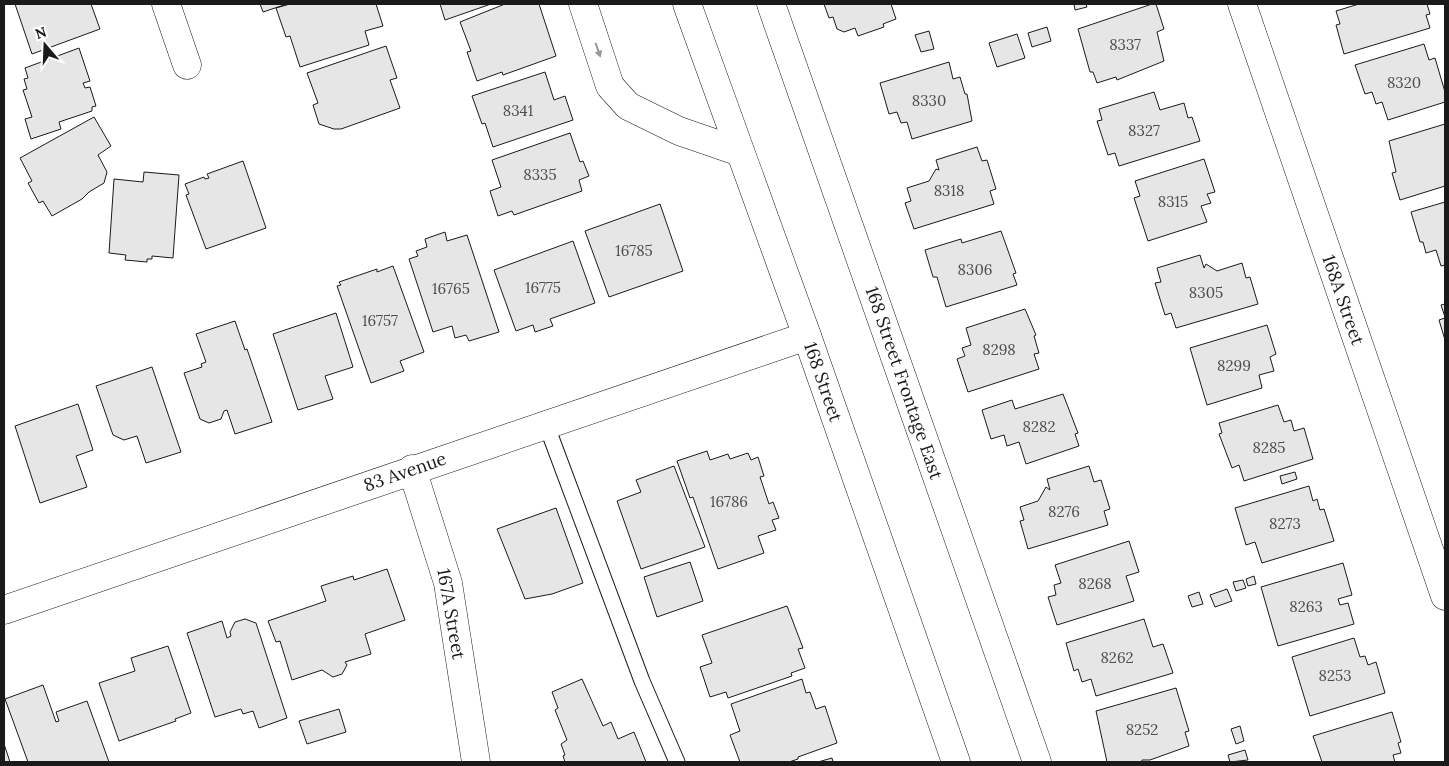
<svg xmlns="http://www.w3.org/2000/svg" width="1449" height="766" viewBox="0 0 1449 766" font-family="Lora,serif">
<rect width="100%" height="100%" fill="#fff"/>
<path fill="#e6e6e6" stroke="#1a1a1a" d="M15,4H91L100,29L32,54Z
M260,4H287L263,12Z
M290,4H376L383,26L365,31L369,45L300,67L290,36L286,37L276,8Z
M440,4H491L445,20Z
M505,4H539L556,56L503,75L502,72L477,81L467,52L471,51L460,22Z
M824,4H891L896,19L883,24L884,27L858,36L855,28L844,32L837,29L833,17L829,18Z
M1074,4H1086L1087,7L1075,10Z
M1152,4H1156L1164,29L1157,32L1164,61L1117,80L1116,77L1097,83L1093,72H1090L1078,29Z
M1359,4H1427L1430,14L1426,15L1430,28L1344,54L1336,25L1340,24L1336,11Z
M1047,27L1051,41L1032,47L1028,33Z
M929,31L934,49L921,52L915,35Z
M1017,34L1025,58L997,67L989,43Z
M1424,44L1429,60L1435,58L1445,92V102L1388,120L1382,102L1376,104L1372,92L1365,94L1355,65Z
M386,46L397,78L390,80L400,108L341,129H334L319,124L313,105L318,103L307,73Z
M79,48L90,81L83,83L85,88L90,87L96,106L92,107V111L59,122L61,129L31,139L25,119L32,117L23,90L27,89L24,79L28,78L25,68Z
M949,62L953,79L960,77L965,94H967L972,121L912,139L907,122L901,123L897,112L889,114L880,83Z
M545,72L554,100L565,96L573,120L493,147L485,123L482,124L472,96Z
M1154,92L1160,110L1184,103L1188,118L1192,117L1200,141L1119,166L1115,153L1108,155L1097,121L1102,120L1099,109Z
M94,117L111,146L98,155L107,172L104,183L89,192L82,199L52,216L43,201L39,203L28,183L32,181L20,158Z
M1445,124V186L1400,200L1392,173L1396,172L1389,141Z
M570,133L580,162L583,161L589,176L579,180L582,191L514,215L512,211L498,216L490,191L501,187L492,160Z
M977,147L982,161L987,160L996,189L990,191L994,204L914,229L905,203L911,201L907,188L929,181L936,169L939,170L936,160Z
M1204,159L1215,192L1207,194L1211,203L1201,206L1207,222L1148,241L1134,198L1140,196L1135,181Z
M243,161L266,228L206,249L186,195L189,194L185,184L204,177L205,179L209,178L207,174Z
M144,172L179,175L173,258L152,256V259H147V262L125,260L126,255L109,253L114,179L143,182Z
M1445,202V265L1441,266L1436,250L1426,253L1423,242H1420L1411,212Z
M660,204L683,271L609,297L585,231Z
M1001,231L1016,273L1013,274L1017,285L946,307L937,277H933L925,250L961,239L962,243Z
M445,232L447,241L467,235L499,332L469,341L466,335L455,338L452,326L433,332L409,259L418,256L416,251L427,247L425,239Z
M573,241L595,303L550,319L553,326L535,332L533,325L516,331L494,270Z
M1200,255L1204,268L1206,264L1217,271L1242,263L1246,278L1250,277L1258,304L1176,328L1171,313L1165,315L1155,283L1161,282L1157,268Z
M393,266L424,352L400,361L404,371L371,383L337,286L341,285L339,282L377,269V272Z
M1445,304V317L1441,305Z
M1025,309L1036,335L1034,336L1039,353L1034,354L1039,369L968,392L957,359L965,356L962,348L971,345L966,328Z
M336,313L353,367L325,376L333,399L298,410L273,334Z
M1445,318V340L1439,320Z
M235,321L245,350L247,349L272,422L235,434L227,410L224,411L221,419L209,423L200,419L184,373L202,367L201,364L206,362L196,334Z
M1267,325L1276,354L1270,357L1274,371L1259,375L1262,388L1207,405L1190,348Z
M152,367L181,452L146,463L137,436L124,440L113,435L96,386Z
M1063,394L1078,433L1075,434L1079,446L1026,464L1019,442L1007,446L1004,435L991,439L982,410L1012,400L1015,409Z
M78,404L93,450L76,456L87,487L40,503L15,426Z
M1278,405L1284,422L1291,420L1294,431L1304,428L1313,459L1244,481L1239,465L1232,468L1219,434L1222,433L1219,423Z
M707,451L710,460L728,454L730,459L748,453L751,460L758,457L764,476L760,477L769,504L773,502L779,518L772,520L776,530L758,536L764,553L718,569L693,497L690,498L677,461Z
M674,466L705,547L641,569L617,501L641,492L636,480Z
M1089,466L1094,482L1101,480L1110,509L1104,511L1108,525L1028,549L1020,521L1024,520L1020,507L1038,501L1046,487L1050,490L1047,479Z
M1295,472L1297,479L1282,484L1280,476Z
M1309,486L1313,501L1317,499L1320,510L1324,509L1334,541L1262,563L1255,542L1246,545L1235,508Z
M556,508L583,583L552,594L525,599L497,529Z
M1129,541L1139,572L1126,576L1134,601L1057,625L1048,597L1056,595L1054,585L1061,583L1055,565Z
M690,562L703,601L657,617L644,577Z
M1343,563L1352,595L1338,599L1340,605L1348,603L1354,624L1278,646L1261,587Z
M387,569L405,620L365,634L371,654L345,662L347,665L342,674L333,677L322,670L292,680L280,641L276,642L268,621L326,601L321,586L353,576L354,580Z
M1254,576L1256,584L1248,586L1246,579Z
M1243,580L1246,588L1236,591L1233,582Z
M1227,589L1232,601L1215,607L1210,595Z
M1199,592L1203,604L1192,607L1188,596Z
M787,606L803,648L798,649L805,668L791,673L792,676L728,698L726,692L710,697L700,667L712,663L702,635Z
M245,619L256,623L287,718L259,728L253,711L243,714L241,709L215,717L187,633L222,621L227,638L231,636L230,632L235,622Z
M1144,619L1153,647L1163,644L1173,673L1096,696L1091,679L1082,682L1078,669L1074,671L1066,643Z
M1354,638L1360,657L1365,656L1368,665L1376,662L1385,693L1310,716L1292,657Z
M168,646L191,713L175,719L176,721L119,741L99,683L135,671L131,658Z
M582,679L603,726L611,722L618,739L634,732L646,762H565L563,756L565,755L561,744L567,740L555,710L558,708L552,692Z
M802,679L806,693L810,692L816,709L825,706L837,743L798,757V759L789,762H740L730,735L740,731L731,704Z
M43,685L56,722L59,721L56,712L87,701L109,762H28L5,699Z
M1176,688L1189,731L1185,732L1189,746L1150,760H1142V762H1107L1096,711Z
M339,709L346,732L307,744L299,721Z
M1392,712L1401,742L1398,743L1401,753L1393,755L1395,762H1322L1313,736Z
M1240,726L1244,741L1236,744L1231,729Z
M4,744L10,762H4Z
M1245,750L1248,760L1230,762L1228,755Z
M832,758L833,762H818Z"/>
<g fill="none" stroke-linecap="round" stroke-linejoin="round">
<g stroke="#1a1a1a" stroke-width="17">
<path id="lane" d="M546,424L642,681L677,762"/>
</g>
<g stroke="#1a1a1a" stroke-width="29">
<path id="street" d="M166,4L187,65
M583,4L610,86L628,106L679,131L740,152
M771,4L1037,762
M1242,4L1445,596
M412,469L448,583L476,762
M4,610L807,336"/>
</g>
<g stroke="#1a1a1a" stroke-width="29">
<path id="secondary" d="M687,4L807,336L956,762"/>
</g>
<use href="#lane" stroke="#fff" stroke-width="15"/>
<use href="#street" stroke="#fff" stroke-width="28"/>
<use href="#secondary" stroke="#fff" stroke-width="28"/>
</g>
<defs><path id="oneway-solid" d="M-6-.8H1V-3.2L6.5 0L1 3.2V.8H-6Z" transform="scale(1.25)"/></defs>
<use fill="#989898" href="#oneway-solid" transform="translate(598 50) rotate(71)"/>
<g text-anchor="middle" stroke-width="4" stroke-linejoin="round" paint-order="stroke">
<g font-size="15" fill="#4d4d4d">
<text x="1125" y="50">8337</text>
<text x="1404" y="88">8320</text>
<text x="929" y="106">8330</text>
<text x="518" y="116">8341</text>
<text x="1144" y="136">8327</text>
<text x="540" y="180">8335</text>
<text x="949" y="196">8318</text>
<text x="1173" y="207">8315</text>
<text x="634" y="256">16785</text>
<text x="975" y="275">8306</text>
<text x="543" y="293">16775</text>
<text x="451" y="294">16765</text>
<text x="1206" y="298">8305</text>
<text x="380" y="326">16757</text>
<text x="999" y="355">8298</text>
<text x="1234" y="371">8299</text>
<text x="1039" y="432">8282</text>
<text x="1269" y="453">8285</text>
<text x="729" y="507">16786</text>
<text x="1064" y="517">8276</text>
<text x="1285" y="529">8273</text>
<text x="1095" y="589">8268</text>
<text x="1306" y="612">8263</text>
<text x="1117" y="663">8262</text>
<text x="1335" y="681">8253</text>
<text x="1142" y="735">8252</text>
</g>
<g font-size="18" fill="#1a1a1a" stroke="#fff">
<text transform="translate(1343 300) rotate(71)" y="6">168A Street</text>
<text transform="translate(823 382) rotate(71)" y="6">168 Street</text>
<text transform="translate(904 383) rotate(71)" y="6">168 Street Frontage East</text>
<text transform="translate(405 472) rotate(-19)" y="6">83 Avenue</text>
<text transform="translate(451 614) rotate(80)" y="6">167A Street</text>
</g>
</g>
<rect width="1449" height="766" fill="none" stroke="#1a1a1a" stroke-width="10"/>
<g transform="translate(45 45) rotate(341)" stroke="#ffffff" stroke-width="4" paint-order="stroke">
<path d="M0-4L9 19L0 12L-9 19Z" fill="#1a1a1a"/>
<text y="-8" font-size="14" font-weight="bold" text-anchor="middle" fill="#1a1a1a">N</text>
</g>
</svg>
